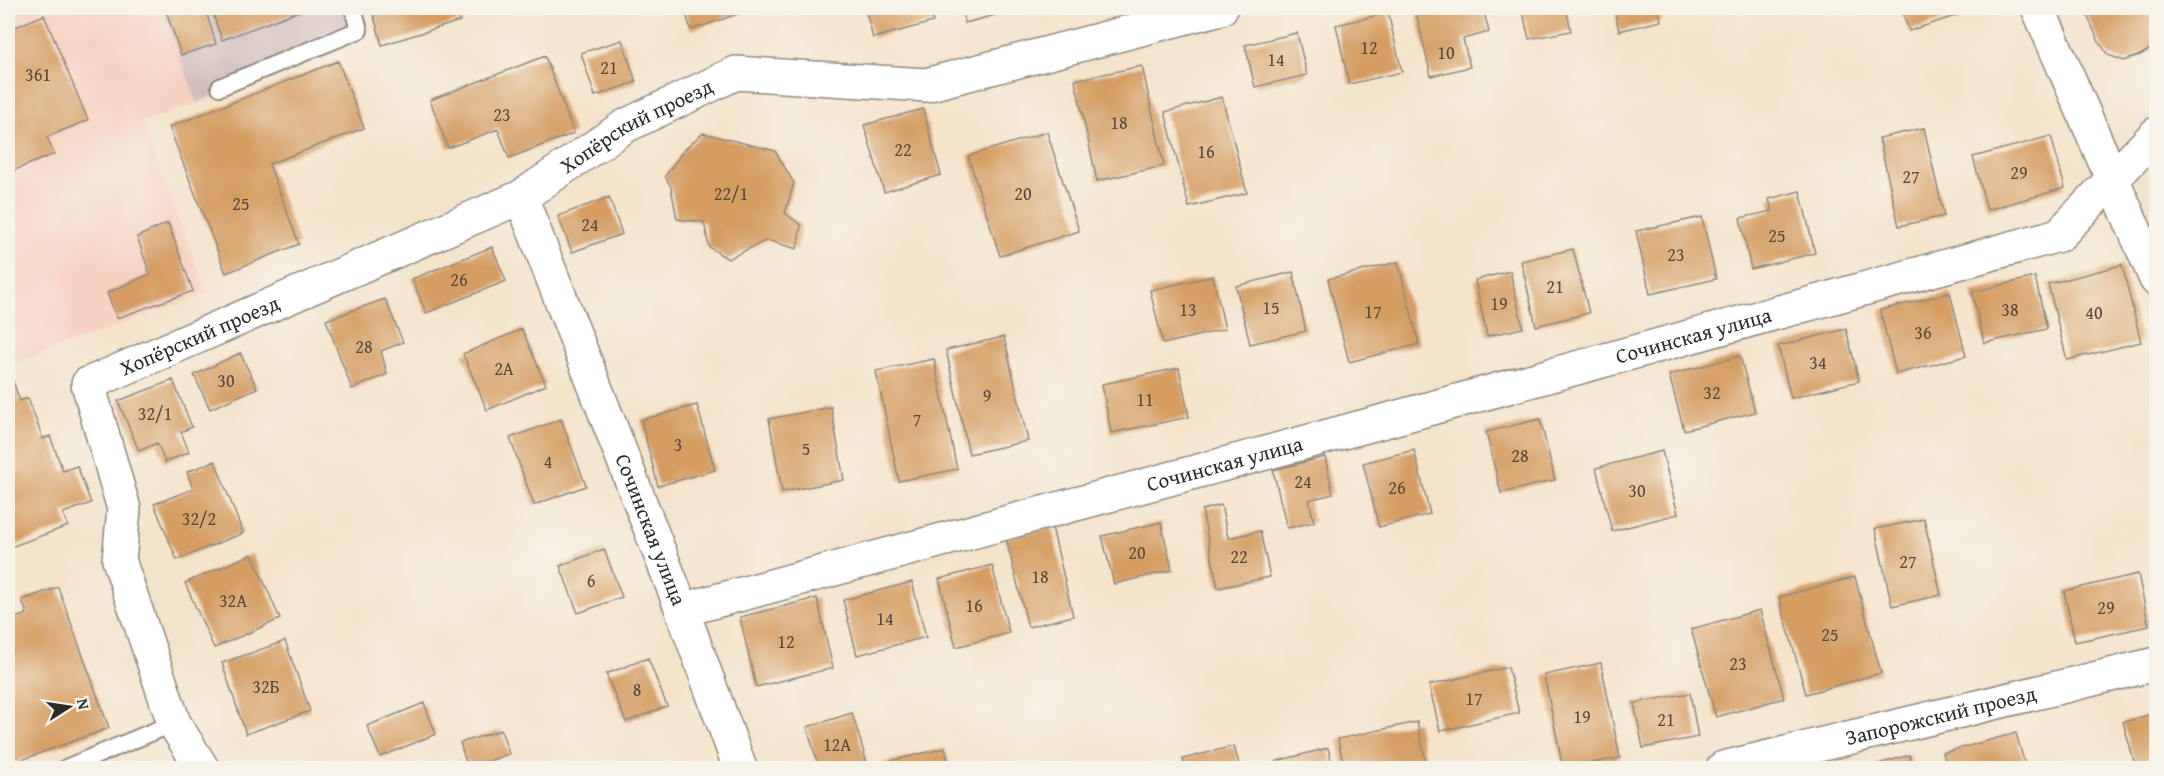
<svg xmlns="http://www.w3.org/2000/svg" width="2164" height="776" viewBox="0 0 2164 776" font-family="'Gentium Book Plus',serif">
<rect width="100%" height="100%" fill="#f7f3e8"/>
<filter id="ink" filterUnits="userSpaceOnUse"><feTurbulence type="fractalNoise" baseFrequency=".0167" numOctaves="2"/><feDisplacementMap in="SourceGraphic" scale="12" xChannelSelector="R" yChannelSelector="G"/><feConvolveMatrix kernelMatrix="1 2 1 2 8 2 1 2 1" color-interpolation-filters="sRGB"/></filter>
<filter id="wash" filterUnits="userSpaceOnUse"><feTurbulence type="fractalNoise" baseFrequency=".008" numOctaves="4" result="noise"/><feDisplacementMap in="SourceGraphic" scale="24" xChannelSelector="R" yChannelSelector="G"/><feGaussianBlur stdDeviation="1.35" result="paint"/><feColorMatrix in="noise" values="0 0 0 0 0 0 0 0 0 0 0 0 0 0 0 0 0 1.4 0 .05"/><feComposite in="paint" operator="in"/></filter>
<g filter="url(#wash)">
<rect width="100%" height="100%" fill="#f4e4cc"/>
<path fill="#f6d2c3" d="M8,8H162L197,103L142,123L207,293L8,366Z"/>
<path fill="#d1bfbd" d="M162,8H358L365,36L197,103Z"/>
<g id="blocks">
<path fill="#d59d62" d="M165,8H205L216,44L181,55Z
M211,8H307L222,40Z
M377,8H456L460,21L382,45L372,9Z
M684,8H755L691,30Z
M865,8H929L933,22L873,38Z
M960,8H1022L965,23Z
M1415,8H1483L1489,32L1463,39L1470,67L1431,76Z
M1522,8H1566L1571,31L1529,39Z
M1614,8H1658L1661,21L1619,31Z
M1901,8H1972L1973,10L1909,31Z
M2084,8H2156V46L2140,55L2124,61L2108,55L2099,42Z
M1388,13L1402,72L1349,84L1336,25Z
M44,15L88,120L47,137L54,154L8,173V30Z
M1297,33L1307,75L1255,87L1245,45Z
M622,40L636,82L595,96L581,53Z
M545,56L574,133L509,158L498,129L448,148L430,100Z
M338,61L364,128L269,164L299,244L226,273L169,127Z
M1142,66L1164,166L1097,181L1075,80Z
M1222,97L1247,193L1189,207L1165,112Z
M923,109L941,175L884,192L864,125Z
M1924,128L1944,216L1899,226L1879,138Z
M1047,132L1079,231L1000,256L968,156Z
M703,133L775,151L794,183L785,213L801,225L797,249L767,240L728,259L709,247L704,222L677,219L671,187L665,176L683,151Z
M2051,136L2065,188L1987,210L1973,157Z
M1800,191L1815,253L1751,269L1740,218L1772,211L1769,199Z
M609,197L622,234L572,252L558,216Z
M1702,217L1716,279L1650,294L1636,231Z
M168,223L193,291L117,318L107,293L150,274L137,237Z
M492,247L506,281L426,313L412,279Z
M1573,249L1589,313L1536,326L1521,261Z
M1398,262L1419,344L1349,362L1328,279Z
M2122,265L2141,342L2067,360L2048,284Z
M1510,271L1523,328L1487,336L1475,280Z
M1293,272L1306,331L1250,344L1236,286Z
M1213,276L1225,329L1163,344L1150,290Z
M2035,277L2047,329L1984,343L1972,292Z
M1950,293L1966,356L1896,374L1880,310Z
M385,299L403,342L381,351L387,374L352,389L326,320Z
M522,329L546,385L487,410L463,354Z
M1846,329L1859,381L1791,398L1778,346Z
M1004,337L1028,441L969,454L946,350Z
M240,353L257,388L210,409L194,375Z
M1740,356L1755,412L1684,430L1669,375Z
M934,359L957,469L899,481L876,371Z
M1179,368L1189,417L1111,433L1102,384Z
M8,373H10L20,401L28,398L43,439L50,436L63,471L77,466L91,503L63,513L68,526L8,548Z
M173,380L192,427L181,432L189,452L165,462L157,443L139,451L118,401Z
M697,405L715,470L658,486L641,420Z
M831,407L844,480L782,492L769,419Z
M561,419L586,486L534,505L510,438Z
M1540,419L1555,480L1501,493L1486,432Z
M1414,450L1430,514L1379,527L1363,463Z
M1662,451L1678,514L1612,531L1596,468Z
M1325,457L1333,494L1309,500L1314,522L1287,528L1273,470Z
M215,461L243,533L177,560L154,504L193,489L187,472Z
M1221,505L1228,538L1260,531L1270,577L1218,588L1202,510Z
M1924,519L1941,595L1892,606L1875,529Z
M1161,522L1172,570L1114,584L1102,536Z
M1052,527L1073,616L1028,627L1006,538Z
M604,549L622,597L578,613L560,566Z
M252,554L280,619L214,648L185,583Z
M992,565L1009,633L956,647L939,579Z
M2138,574L2149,626L2075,642L2064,591Z
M1855,577L1881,673L1806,694L1779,597Z
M912,582L926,637L857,655L843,600Z
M58,587L109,728L8,765V620L27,614L22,600Z
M817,598L833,668L756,687L740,617Z
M1760,610L1784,698L1716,717L1691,629Z
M285,641L310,711L246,734L222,663Z
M648,658L667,706L626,722L606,674Z
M1601,663L1620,758L1563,768L1544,675Z
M1508,667L1519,713L1440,731L1429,685Z
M1690,693L1698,737L1643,748L1634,703Z
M424,703L436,734L380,757L367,726Z
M852,713L867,763L850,768H819L807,727Z
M2156,713V768H2136L2123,722Z
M1417,722L1427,768H1344L1338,739Z
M501,730L509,754L468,768L460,743Z
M2016,733L2026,768H1948L1943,753Z
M1234,746L1240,768H1185L1183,759Z
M945,748L950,768H883L882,763Z
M1328,748L1333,768H1279L1277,761Z
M1909,755L1913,768H1865Z"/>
</g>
</g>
<g filter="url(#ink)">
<use href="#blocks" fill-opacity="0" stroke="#90887c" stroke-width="1.5"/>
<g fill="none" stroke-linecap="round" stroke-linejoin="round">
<g stroke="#90887c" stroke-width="20">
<path id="service" d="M220,87L359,30L353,8
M66,768L174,723"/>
</g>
<g stroke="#90887c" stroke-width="36">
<g id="minor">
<path d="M2038,8L2156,279"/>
<path id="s1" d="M521,197L682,610L740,768"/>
<path id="s2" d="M682,610L1377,423L2059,235L2156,134"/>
<path id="s3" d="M202,768L174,723L119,560L124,509L88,384L521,197L625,126L736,73L926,85L1221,8"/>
<path id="s4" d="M1723,768L2156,664"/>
</g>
</g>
<use href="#service" stroke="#fff" stroke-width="16"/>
<use href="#minor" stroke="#fff" stroke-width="33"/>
</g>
</g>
<g text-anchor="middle" stroke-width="6" stroke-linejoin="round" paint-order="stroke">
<g font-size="18" fill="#564839">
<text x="1369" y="54">12</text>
<text x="1446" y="59">10</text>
<text x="1276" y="66">14</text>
<text x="609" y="74">21</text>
<text x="38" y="81">361</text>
<text x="502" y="121">23</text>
<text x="1119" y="129">18</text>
<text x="903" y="156">22</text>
<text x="1206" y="158">16</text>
<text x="2019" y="179">29</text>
<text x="1911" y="183">27</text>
<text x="731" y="200">22/1</text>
<text x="1023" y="200">20</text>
<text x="241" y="210">25</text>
<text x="590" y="231">24</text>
<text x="1777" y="242">25</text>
<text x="1676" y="261">23</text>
<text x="459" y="286">26</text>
<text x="1555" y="293">21</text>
<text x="1499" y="310">19</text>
<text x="1271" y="314">15</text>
<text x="1188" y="316">13</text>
<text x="2010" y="316">38</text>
<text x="1373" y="318">17</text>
<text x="2094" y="319">40</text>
<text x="1923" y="339">36</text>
<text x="364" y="353">28</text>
<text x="1818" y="369">34</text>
<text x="504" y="375">2А</text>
<text x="226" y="387">30</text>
<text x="1712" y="399">32</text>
<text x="987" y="402">9</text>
<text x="1145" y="406">11</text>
<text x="155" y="420">32/1</text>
<text x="917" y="426">7</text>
<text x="678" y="451">3</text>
<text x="806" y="455">5</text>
<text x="1520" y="462">28</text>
<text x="548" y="468">4</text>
<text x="1303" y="488">24</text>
<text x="1397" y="494">26</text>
<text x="1637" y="497">30</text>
<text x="199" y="525">32/2</text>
<text x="1137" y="559">20</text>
<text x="1239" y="563">22</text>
<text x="1908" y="568">27</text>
<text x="1040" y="583">18</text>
<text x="591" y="587">6</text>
<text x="233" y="607">32А</text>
<text x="974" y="612">16</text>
<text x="2106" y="614">29</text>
<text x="885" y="625">14</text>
<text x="1830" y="641">25</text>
<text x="786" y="648">12</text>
<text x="1738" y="670">23</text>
<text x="266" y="693">32Б</text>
<text x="637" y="696">8</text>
<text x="1474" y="705">17</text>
<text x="1582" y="723">19</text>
<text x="1666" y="726">21</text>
<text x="837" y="751">12А</text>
</g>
<g font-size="21" fill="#2b2b2b" stroke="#f7f3e8">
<text dy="7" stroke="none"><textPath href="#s3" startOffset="1014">Хопёрский проезд</textPath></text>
<text dy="7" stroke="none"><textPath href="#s3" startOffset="528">Хопёрский проезд</textPath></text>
<text dy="7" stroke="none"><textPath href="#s2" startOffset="1048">Сочинская улица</textPath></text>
<text dy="7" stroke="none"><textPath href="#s2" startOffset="562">Сочинская улица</textPath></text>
<text dy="7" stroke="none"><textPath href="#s1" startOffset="357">Сочинская улица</textPath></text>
<text dy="7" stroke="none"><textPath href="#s4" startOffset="224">Запорожский проезд</textPath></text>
</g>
</g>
<rect width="2164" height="776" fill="none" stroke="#f7f3e8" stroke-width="30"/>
<g transform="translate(69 707) rotate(78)" stroke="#f7f3e8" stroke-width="4.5" paint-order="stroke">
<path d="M0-4.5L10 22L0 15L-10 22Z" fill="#2b2b2b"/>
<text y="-9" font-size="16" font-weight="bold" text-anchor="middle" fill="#2b2b2b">N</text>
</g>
</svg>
